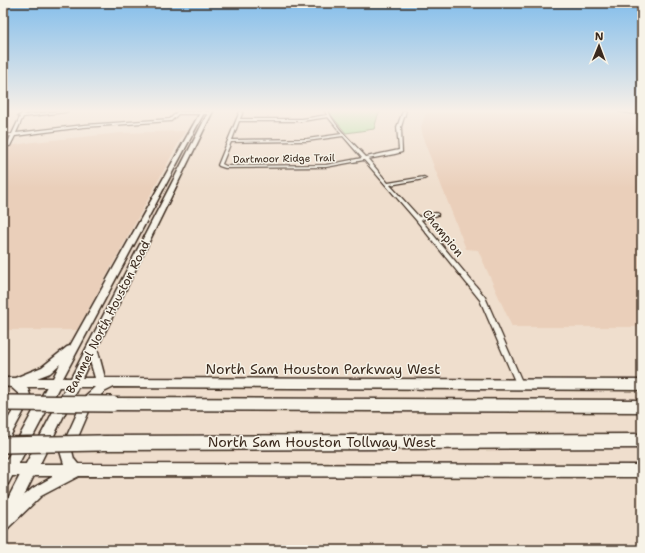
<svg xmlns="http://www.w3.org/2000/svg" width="645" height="553" viewBox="0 0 645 553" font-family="'Shantell Sans',sans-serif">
<rect width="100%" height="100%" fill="#efdecd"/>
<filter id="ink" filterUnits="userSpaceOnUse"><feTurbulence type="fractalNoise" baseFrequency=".025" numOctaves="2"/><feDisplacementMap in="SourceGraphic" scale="8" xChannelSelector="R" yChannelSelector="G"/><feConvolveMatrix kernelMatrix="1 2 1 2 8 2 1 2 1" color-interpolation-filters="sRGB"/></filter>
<g filter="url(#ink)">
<path fill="#eacfba" d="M429,111H608L642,116V327H512L478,250L466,249L424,141L421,127L425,115Z
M185,131L77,330H3V147L33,142L121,133Z"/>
<path fill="#aede9e" stroke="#74845e" d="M329,111H381L378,115L374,129L346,133L331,115Z"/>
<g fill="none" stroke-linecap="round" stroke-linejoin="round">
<g stroke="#3b2a1e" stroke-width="2.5">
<path id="minor" d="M23,111H26L24,115L61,111H68L66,112L23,117L16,133L84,125L170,119L178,111H180V112H210L212,113L210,114H178L171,121L84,127L15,136L10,146H8L7,145L11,136L3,137V135L12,134L20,117L18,116L21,115Z
M240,111H243L240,119H302L327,115L325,111H328C335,127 354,144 366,157L399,150L397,127L403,111H406L401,127L402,152L395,154L368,159L388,183L424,177L426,178L424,179L390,185L419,217L436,213L438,214V215L421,220L485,297L523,384L521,386L519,387L517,386L480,300L416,220L364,160L326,167L225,168L219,166L218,165ZM328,117L342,134L307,139L232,140L239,121H302ZM343,136L362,158L326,165L226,166L222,164L231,142L307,141Z"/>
</g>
<g stroke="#3b2a1e" stroke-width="3">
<path id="secondary" d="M201,111H205L63,378H71L209,111H213L97,348L105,378L642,380V390L114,387L104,392L93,402L72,451L74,459L78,464L642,465V477L79,476L41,496L8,528L3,530V514L33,488L54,476H3V464H64L60,451L85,396L95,387H25L28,389L31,398L7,442L3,444V427L21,398L20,395L11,387L3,386V378H15L42,367L67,347L70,346ZM90,361L95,378H82ZM60,364L53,378H37L50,373Z
M619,111H628L642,113V115Z"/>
</g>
<g stroke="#3b2a1e" stroke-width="3">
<path id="primary" d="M55,378L59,379L61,383L59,387L8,484L3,486V466L51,379Z
M74,378L78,379L80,383L8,528L3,530V508L70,379Z"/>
</g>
<g stroke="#3b2a1e" stroke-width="3">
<path id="motorway" d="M112,398L642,400V412L112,410L107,408L105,404L107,400Z
M642,434V448L100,450L95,448L93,443L95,438L100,436Z"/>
</g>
<use href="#minor" fill="#f7f3e8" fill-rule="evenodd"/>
<use href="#secondary" fill="#f7f3e8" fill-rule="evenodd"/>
<use href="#primary" fill="#f7f3e8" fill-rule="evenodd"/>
<use href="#motorway" fill="#f7f3e8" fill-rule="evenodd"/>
<g stroke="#3b2a1e" stroke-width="18" stroke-linecap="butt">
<path id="motorway-bridge" d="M6,403L112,404
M3,445L100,443"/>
</g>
<use href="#motorway-bridge" stroke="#f7f3e8" stroke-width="15"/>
</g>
</g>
<linearGradient id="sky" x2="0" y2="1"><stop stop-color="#84beeb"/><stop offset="0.59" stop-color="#f8f0e8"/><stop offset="1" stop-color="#f8f0e8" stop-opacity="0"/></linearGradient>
<rect width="645" height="188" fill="url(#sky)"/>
<g text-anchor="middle" stroke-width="3" stroke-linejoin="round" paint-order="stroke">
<g font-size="10" fill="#3b2a1e" stroke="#f7f3e8">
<text transform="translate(284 158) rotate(-1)" y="4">Dartmoor Ridge Trail</text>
</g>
<g font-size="12" fill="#3b2a1e" stroke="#f7f3e8">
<text transform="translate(443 233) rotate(51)" y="4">Champion</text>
<text transform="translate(108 317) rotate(-63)" y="4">Bammel North Houston Road</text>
</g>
<g font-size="14" fill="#3b2a1e" stroke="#f7f3e8">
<text x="323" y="374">North Sam Houston Parkway West</text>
<text x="322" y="447">North Sam Houston Tollway West</text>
</g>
</g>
<rect width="645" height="553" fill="none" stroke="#f7f3e8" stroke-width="16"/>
<rect x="8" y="8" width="629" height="537" fill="none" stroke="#3b2a1e" stroke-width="1.5" filter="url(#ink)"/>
<g transform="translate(599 46) rotate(1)" stroke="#f7f3e8" stroke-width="3" paint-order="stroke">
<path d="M0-3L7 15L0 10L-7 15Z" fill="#3b2a1e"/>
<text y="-6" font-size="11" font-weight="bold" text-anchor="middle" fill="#3b2a1e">N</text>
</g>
</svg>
